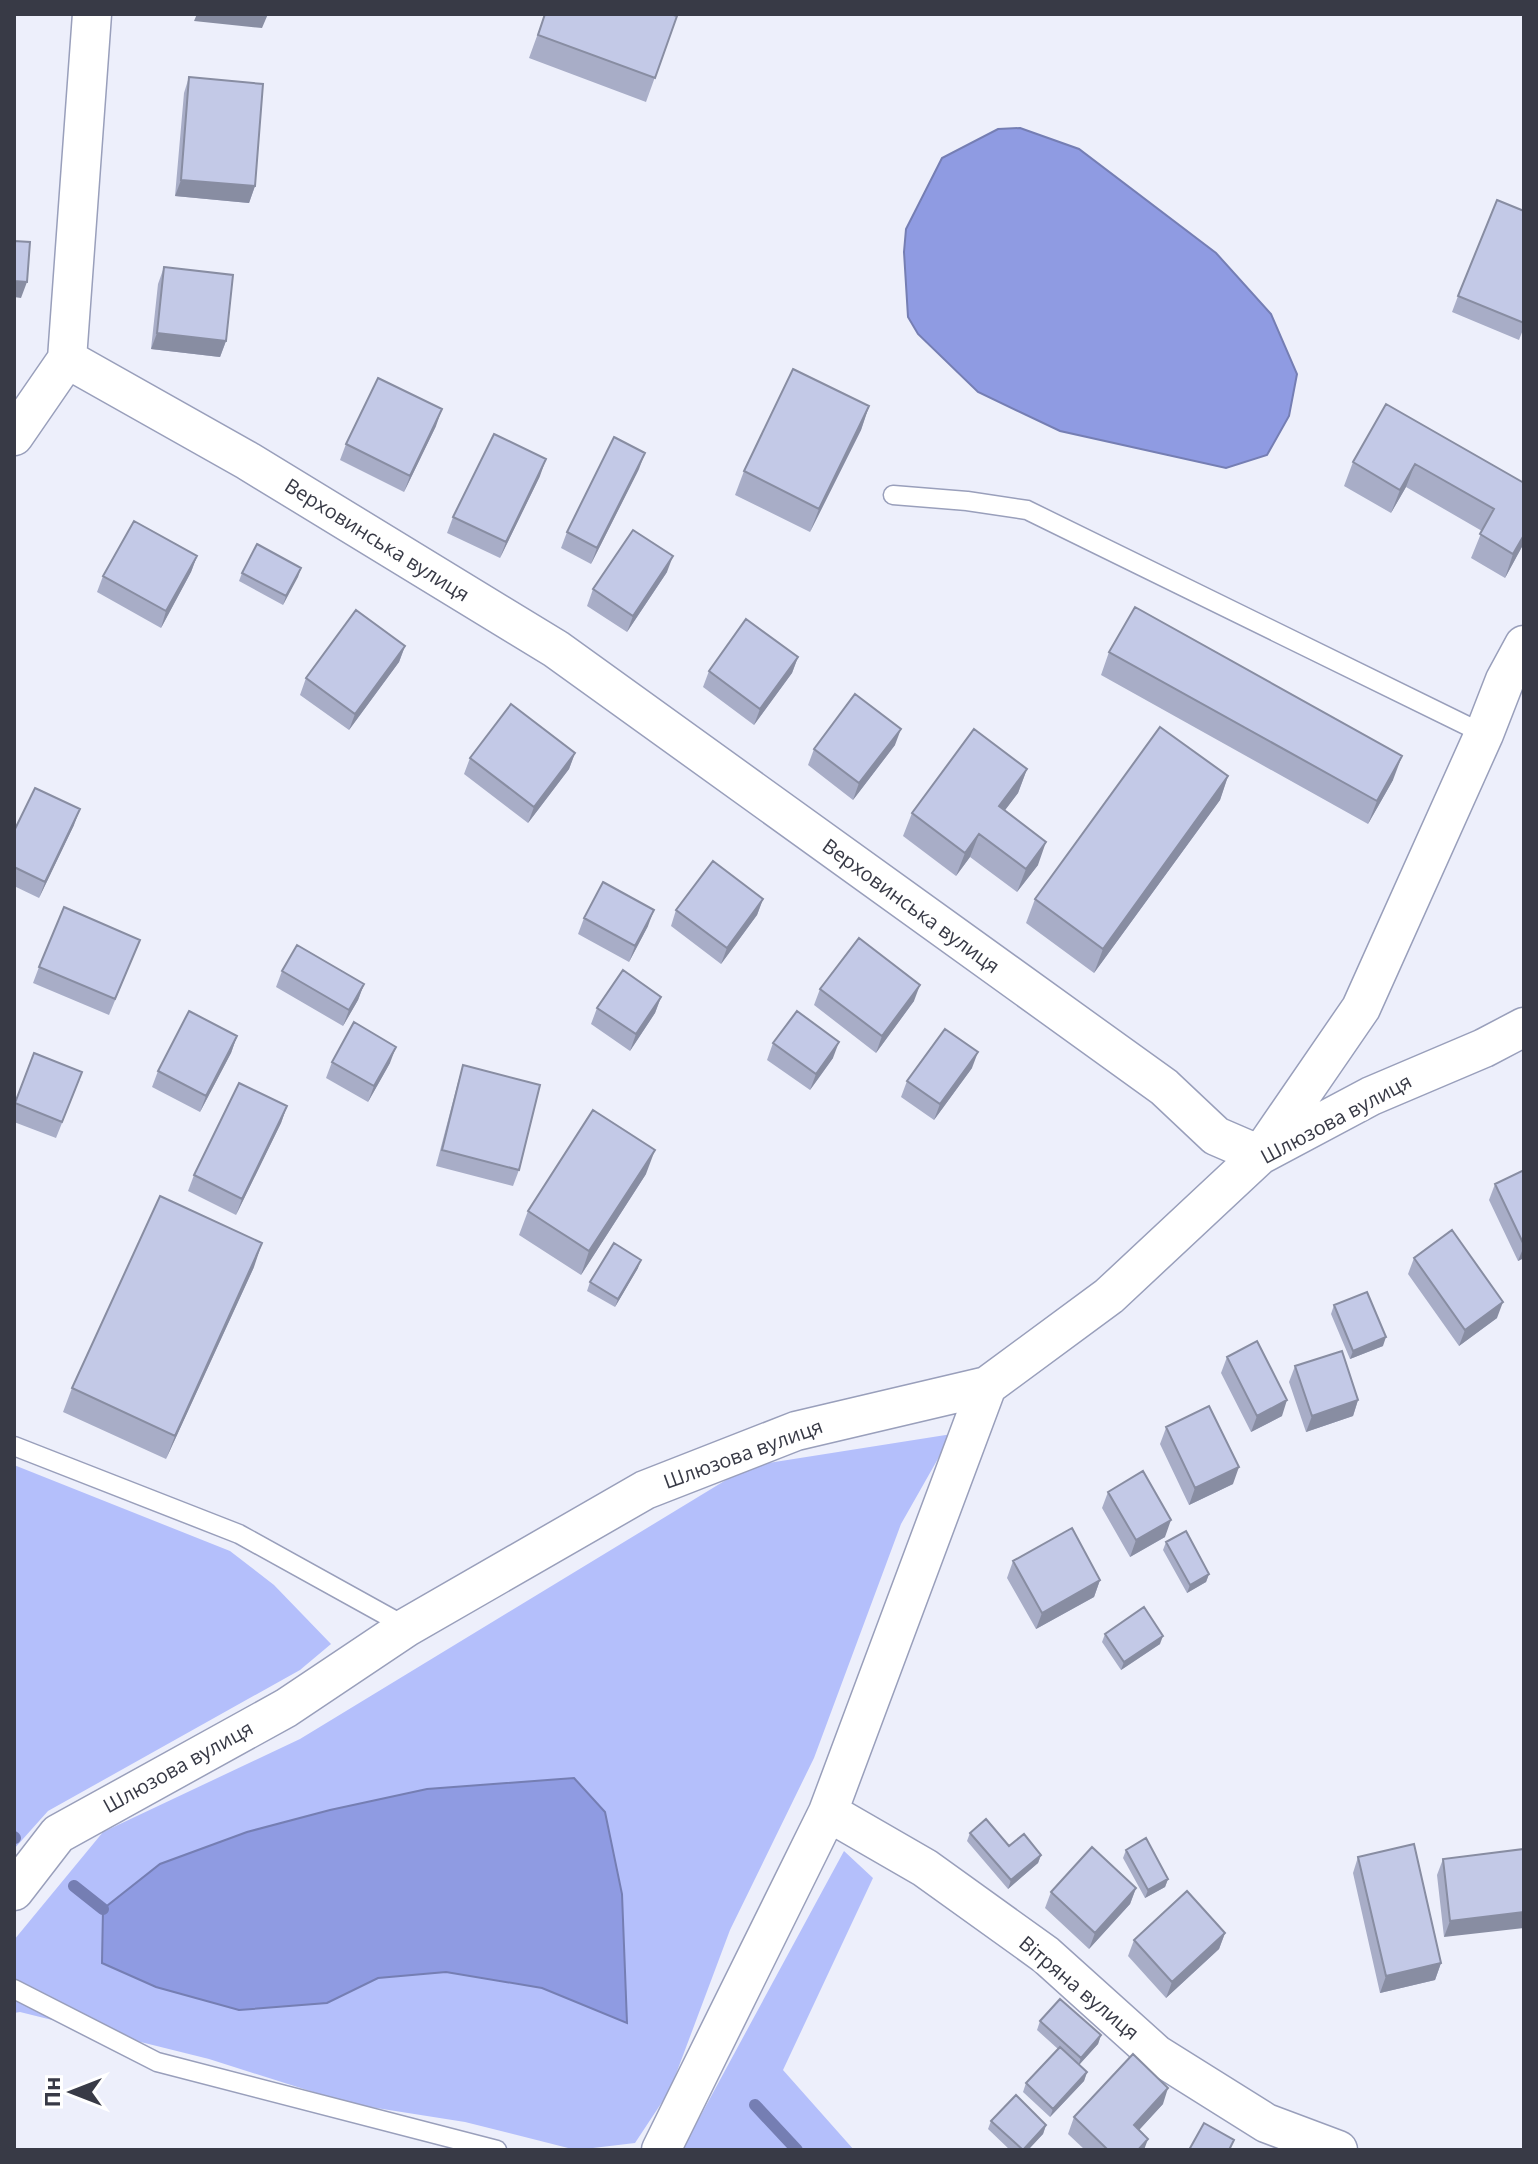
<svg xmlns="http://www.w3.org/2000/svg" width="1538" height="2164" viewBox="0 0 1538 2164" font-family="'Open Sans',sans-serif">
<rect width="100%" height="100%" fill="#edeffb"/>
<path fill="#b4bffb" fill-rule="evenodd" d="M952,1434L901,1524L814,1758L730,1930L670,2090L635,2143L576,2150L465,2122L351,2104L209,2059L20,2012L14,2013V1940L103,1832L300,1739L749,1466ZM574,1778L605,1812L622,1894L627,2023L542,1988L446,1972L378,1978L327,2003L239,2010L156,1987L247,1832L330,1810L427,1789Z
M14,1465L230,1551L274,1585L331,1644L300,1670L48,1811L14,1849Z
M844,1851L873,1878L783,2070L854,2150H682Z"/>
<path fill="#8f9be2" stroke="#757eb3" stroke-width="2" d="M1020,128L1079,149L1216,253L1271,314L1297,374L1289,416L1267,455L1226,468L1060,431L978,392L918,334L908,317L904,252L906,229L942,158L998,129Z
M574,1778L605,1812L622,1894L627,2023L542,1988L446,1972L378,1978L327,2003L239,2010L156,1987L102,1963L103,1909L160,1864L247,1832L330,1810L427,1789Z"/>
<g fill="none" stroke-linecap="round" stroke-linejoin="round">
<path stroke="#757eb3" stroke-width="12" d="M14,1837L15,1838
M74,1886L103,1909
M755,2105L797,2150"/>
<g stroke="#999fbb" stroke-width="21">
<path id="service" d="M893,495L967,501L1027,510L1484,734
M14,1446L239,1534L407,1627
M14,1989L157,2062L497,2150"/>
</g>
<g stroke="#999fbb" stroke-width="41">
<path id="minor" d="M67,359L248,461L556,649L1164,1087L1216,1136L1260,1155L1361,1008L1484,734L1505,680L1524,645
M14,436L67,359L92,14
M828,1812L925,1868L1046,1955L1156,2054L1266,2123L1338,2150
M14,1891L58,1834L286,1708L407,1627L645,1490L796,1431L987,1386L1109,1296L1260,1155L1371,1096L1484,1048L1524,1027
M661,2150L828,1812L987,1386"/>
</g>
<use href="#service" stroke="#fff" stroke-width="18"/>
<use href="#minor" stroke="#fff" stroke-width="38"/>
</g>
<path fill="#a8adc7" d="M545,14L677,16L646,102L529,58Z
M189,77L255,186L249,203L175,196L184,93Z
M1524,211V327L1519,340L1452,312L1458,296Z
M164,267L226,341L220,357L151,349L158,284Z
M1386,404L1524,483V543L1505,578L1471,558L1482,531L1406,487L1391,513L1344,486L1353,462Z
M869,406L861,430L810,532L735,495L744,471Z
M436,426L404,492L340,460L346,444Z
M639,469L591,564L561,548L567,532Z
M540,476L500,558L447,533L453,517Z
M197,556L191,572L161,628L97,592L103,576Z
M301,568L283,605L239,581L242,573Z
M667,572L627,632L587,606L593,589Z
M405,646L399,662L349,730L300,695L306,678Z
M1109,652L1393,780L1368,824L1101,675Z
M798,657L792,673L754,725L703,687L709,671Z
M895,745L853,800L808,765L814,749Z
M575,753L569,769L528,823L464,774L470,758Z
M1027,769L1018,793L1005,810L1038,865L1017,892L970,857L956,876L903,836L912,813Z
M1228,776L1220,800L1094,973L1026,923L1035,899Z
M74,825L39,898L14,886V831Z
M763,899L757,915L721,964L671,926L676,910Z
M584,918L648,926L629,962L578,934Z
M140,940L109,1015L33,983L39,967Z
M282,971L364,984L358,1000L343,1026L276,987Z
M820,989L914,1001L876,1053L814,1005Z
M661,997L655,1013L630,1051L591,1024L597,1008Z
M237,1036L231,1053L200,1112L152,1087L158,1071Z
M773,1043L833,1058L810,1090L767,1060Z
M34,1053L76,1088L56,1138L14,1122V1107Z
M332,1062L390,1063L368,1102L326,1078Z
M463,1065L519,1170L513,1186L436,1166L458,1082Z
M972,1068L934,1120L901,1097L907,1081Z
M287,1106L281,1123L236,1215L188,1191L194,1175Z
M1524,1170V1258L1518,1261L1489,1200L1495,1184Z
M646,1174L581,1275L519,1235L528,1211Z
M1414,1258L1497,1318L1459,1346L1408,1274Z
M254,1267L166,1459L63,1412L72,1388Z
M638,1268L615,1307L587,1291L590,1282Z
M1334,1305L1383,1346L1350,1359L1331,1314Z
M1227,1357L1282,1416L1251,1432L1221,1373Z
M1295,1366L1358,1400L1353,1416L1306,1432L1289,1382Z
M1166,1428L1233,1484L1189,1505L1160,1444Z
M1108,1492L1165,1537L1130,1557L1102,1508Z
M1166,1542L1209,1574L1206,1582L1187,1593L1163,1550Z
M1013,1561L1100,1580L1094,1597L1036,1629L1007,1578Z
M1105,1634L1160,1644L1121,1670L1102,1642Z
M970,1833L1041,1855L1038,1863L1008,1889L967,1841Z
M1524,1849L1444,1937L1437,1875L1443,1859Z
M1126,1850L1168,1879L1165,1887L1145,1898L1123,1858Z
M1358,1857L1441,1963L1435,1980L1380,1993L1353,1873Z
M1136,1888L1130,1904L1089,1949L1045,1908L1051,1892Z
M1225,1933L1219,1949L1166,1998L1128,1956L1134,1940Z
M1040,2021L1101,2035L1098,2044L1079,2065L1087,2072L1084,2081L1050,2117L1023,2092L1026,2083L1058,2049L1037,2030Z
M1163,2104L1139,2130L1144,2150H1085L1068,2134L1074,2117Z
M991,2121L1046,2125L1043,2134L1028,2150H1010L988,2129Z"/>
<path fill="#888da2" d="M197,14H268L262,28L194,21Z
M181,180L255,186L249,203L175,196Z
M14,281L27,282L21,298L14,297Z
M157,333L226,341L220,357L151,349Z
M869,406L861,430L810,532L819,509Z
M442,409L436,426L404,492L410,476Z
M645,453L639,469L591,564L597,548Z
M546,459L540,476L500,558L506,542Z
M1415,464L1406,487L1391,513L1400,490Z
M1524,535V543L1505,578L1513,554Z
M197,556L191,572L161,628L166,611Z
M673,556L667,572L627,632L633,616Z
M301,568L298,577L283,605L286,596Z
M405,646L399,662L349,730L355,714Z
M798,657L792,673L754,725L760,709Z
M901,729L895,745L853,800L859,783Z
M575,753L569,769L528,823L534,807Z
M1402,756L1393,780L1368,824L1377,801Z
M1027,769L1018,793L990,830L999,806Z
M1228,776L1220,800L1094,973L1103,949Z
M80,809L74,825L39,898L45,882Z
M979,834L970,857L956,876L965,853Z
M1046,842L1038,865L1017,892L1026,869Z
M763,899L757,915L721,964L727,948Z
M654,910L648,926L629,962L635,946Z
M364,984L358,1000L343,1026L349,1010Z
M920,985L914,1001L876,1053L882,1036Z
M661,997L655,1013L630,1051L636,1034Z
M237,1036L231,1053L200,1112L206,1096Z
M839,1042L833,1058L810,1090L816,1074Z
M396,1047L390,1063L368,1102L374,1086Z
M978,1052L972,1068L934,1120L940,1104Z
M287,1106L281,1123L236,1215L242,1199Z
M655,1150L646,1174L581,1275L589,1251Z
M262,1243L254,1267L166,1459L175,1436Z
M1524,1246V1258L1518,1261Z
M641,1260L638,1268L615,1307L618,1299Z
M1503,1302L1497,1318L1459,1346L1465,1330Z
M1386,1337L1383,1346L1350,1359L1353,1351Z
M1287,1400L1282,1416L1251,1432L1257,1416Z
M1358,1400L1353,1416L1306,1432L1312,1416Z
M1239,1467L1233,1484L1189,1505L1195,1488Z
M1171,1520L1165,1537L1130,1557L1136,1540Z
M1209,1574L1206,1582L1187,1593L1190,1585Z
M1100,1580L1094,1597L1036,1629L1042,1613Z
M1163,1636L1160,1644L1121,1670L1124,1662Z
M1041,1855L1038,1863L1008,1889L1011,1880Z
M1168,1879L1165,1887L1145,1898L1148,1890Z
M1136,1888L1130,1904L1089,1949L1095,1933Z
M1524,1912V1928L1444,1937L1450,1921Z
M1225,1933L1219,1949L1166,1998L1172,1982Z
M1441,1963L1435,1980L1380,1993L1386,1976Z
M1101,2035L1098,2044L1078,2066L1081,2058Z
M1087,2072L1084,2081L1050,2117L1053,2109Z
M1168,2088L1163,2104L1128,2142L1134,2125Z
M1046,2125L1043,2134L1028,2150H1023Z
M1148,2139L1144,2150H1138Z"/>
<path fill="#c3c9e7" stroke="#888da2" stroke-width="2" d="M545,14H670L677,16L655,78L538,35Z
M189,77L263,84L255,186L181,180Z
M1497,200L1524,211V323L1458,296Z
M14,241L30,242L27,282L14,281Z
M164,267L233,275L226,341L157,333Z
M793,369L869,406L819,509L744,471Z
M378,378L442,409L410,476L346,444Z
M1386,404L1524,483V535L1513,554L1480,534L1494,509L1415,464L1400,490L1353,462Z
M494,434L546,459L506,542L453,517Z
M614,437L645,453L597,548L567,532Z
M134,521L197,556L166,611L103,576Z
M633,530L673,556L633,616L593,589Z
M257,544L301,568L286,596L242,573Z
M1135,607L1402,756L1377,801L1109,652Z
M356,610L405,646L355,714L306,678Z
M746,619L798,657L760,709L709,671Z
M855,694L901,729L859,783L814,749Z
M511,704L575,753L534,807L470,758Z
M1160,727L1228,776L1103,949L1035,899Z
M974,729L1027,769L999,806L1046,842L1026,869L979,834L965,853L912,813Z
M35,788L80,809L45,882L14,867V831Z
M713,861L763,899L727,948L676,910Z
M603,882L654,910L635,946L584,918Z
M64,907L140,940L115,999L39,967Z
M859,938L920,985L882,1036L820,989Z
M297,945L364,984L349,1010L282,971Z
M623,970L661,997L636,1034L597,1008Z
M189,1011L237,1036L206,1096L158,1071Z
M797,1011L839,1042L816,1074L773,1043Z
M354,1022L396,1047L374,1086L332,1062Z
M945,1029L978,1052L940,1104L907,1081Z
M34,1053L82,1072L62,1122L15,1103Z
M463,1065L540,1085L519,1170L442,1150Z
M239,1083L287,1106L242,1199L194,1175Z
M593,1110L655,1150L589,1251L528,1211Z
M1524,1170V1245L1495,1184Z
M160,1196L262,1243L175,1436L72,1388Z
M1452,1230L1503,1302L1465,1330L1414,1258Z
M614,1243L641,1260L618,1299L590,1282Z
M1367,1292L1386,1337L1353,1351L1334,1305Z
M1257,1341L1287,1400L1257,1416L1227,1357Z
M1342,1351L1358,1400L1312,1416L1295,1366Z
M1209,1406L1239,1467L1195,1488L1166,1427Z
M1143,1471L1171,1520L1136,1540L1108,1492Z
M1072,1528L1100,1580L1042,1613L1013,1561Z
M1186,1531L1209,1574L1190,1585L1166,1542Z
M1144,1607L1163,1636L1124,1662L1105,1634Z
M986,1819L1009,1846L1024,1834L1041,1855L1011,1880L970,1833Z
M1146,1838L1168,1879L1148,1890L1126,1850Z
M1414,1844L1441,1963L1386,1976L1358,1857Z
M1092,1847L1136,1888L1095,1933L1051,1892Z
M1524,1849V1912L1450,1921L1443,1859Z
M1187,1891L1225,1933L1172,1982L1134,1940Z
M1060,1999L1101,2035L1081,2058L1040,2021Z
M1060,2047L1087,2072L1053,2109L1026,2083Z
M1133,2054L1168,2088L1134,2125L1148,2139L1138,2150H1108L1074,2117Z
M1016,2095L1046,2125L1023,2150L991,2121Z
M1204,2123L1234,2140L1229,2150H1189Z"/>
<g text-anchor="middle" stroke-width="7" stroke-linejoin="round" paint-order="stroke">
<g font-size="20" fill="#383a46" stroke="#fff">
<text transform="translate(377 540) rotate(32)" y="7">Верховинська вулиця</text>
<text transform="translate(911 906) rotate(36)" y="7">Верховинська вулиця</text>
<text transform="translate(1336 1119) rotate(-28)" y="7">Шлюзова вулиця</text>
<text transform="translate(743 1454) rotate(-20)" y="7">Шлюзова вулиця</text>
<text transform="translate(178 1767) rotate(-29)" y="7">Шлюзова вулиця</text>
<text transform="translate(1079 1988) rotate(40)" y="7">Вітряна вулиця</text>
</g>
</g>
<rect width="1538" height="2164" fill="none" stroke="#383a46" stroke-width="32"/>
<g transform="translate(72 2092) rotate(270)" stroke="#ffffff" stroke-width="6" paint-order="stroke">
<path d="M0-6L14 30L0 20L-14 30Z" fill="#383a46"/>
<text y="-12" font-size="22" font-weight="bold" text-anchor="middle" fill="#383a46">Пн</text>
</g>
</svg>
